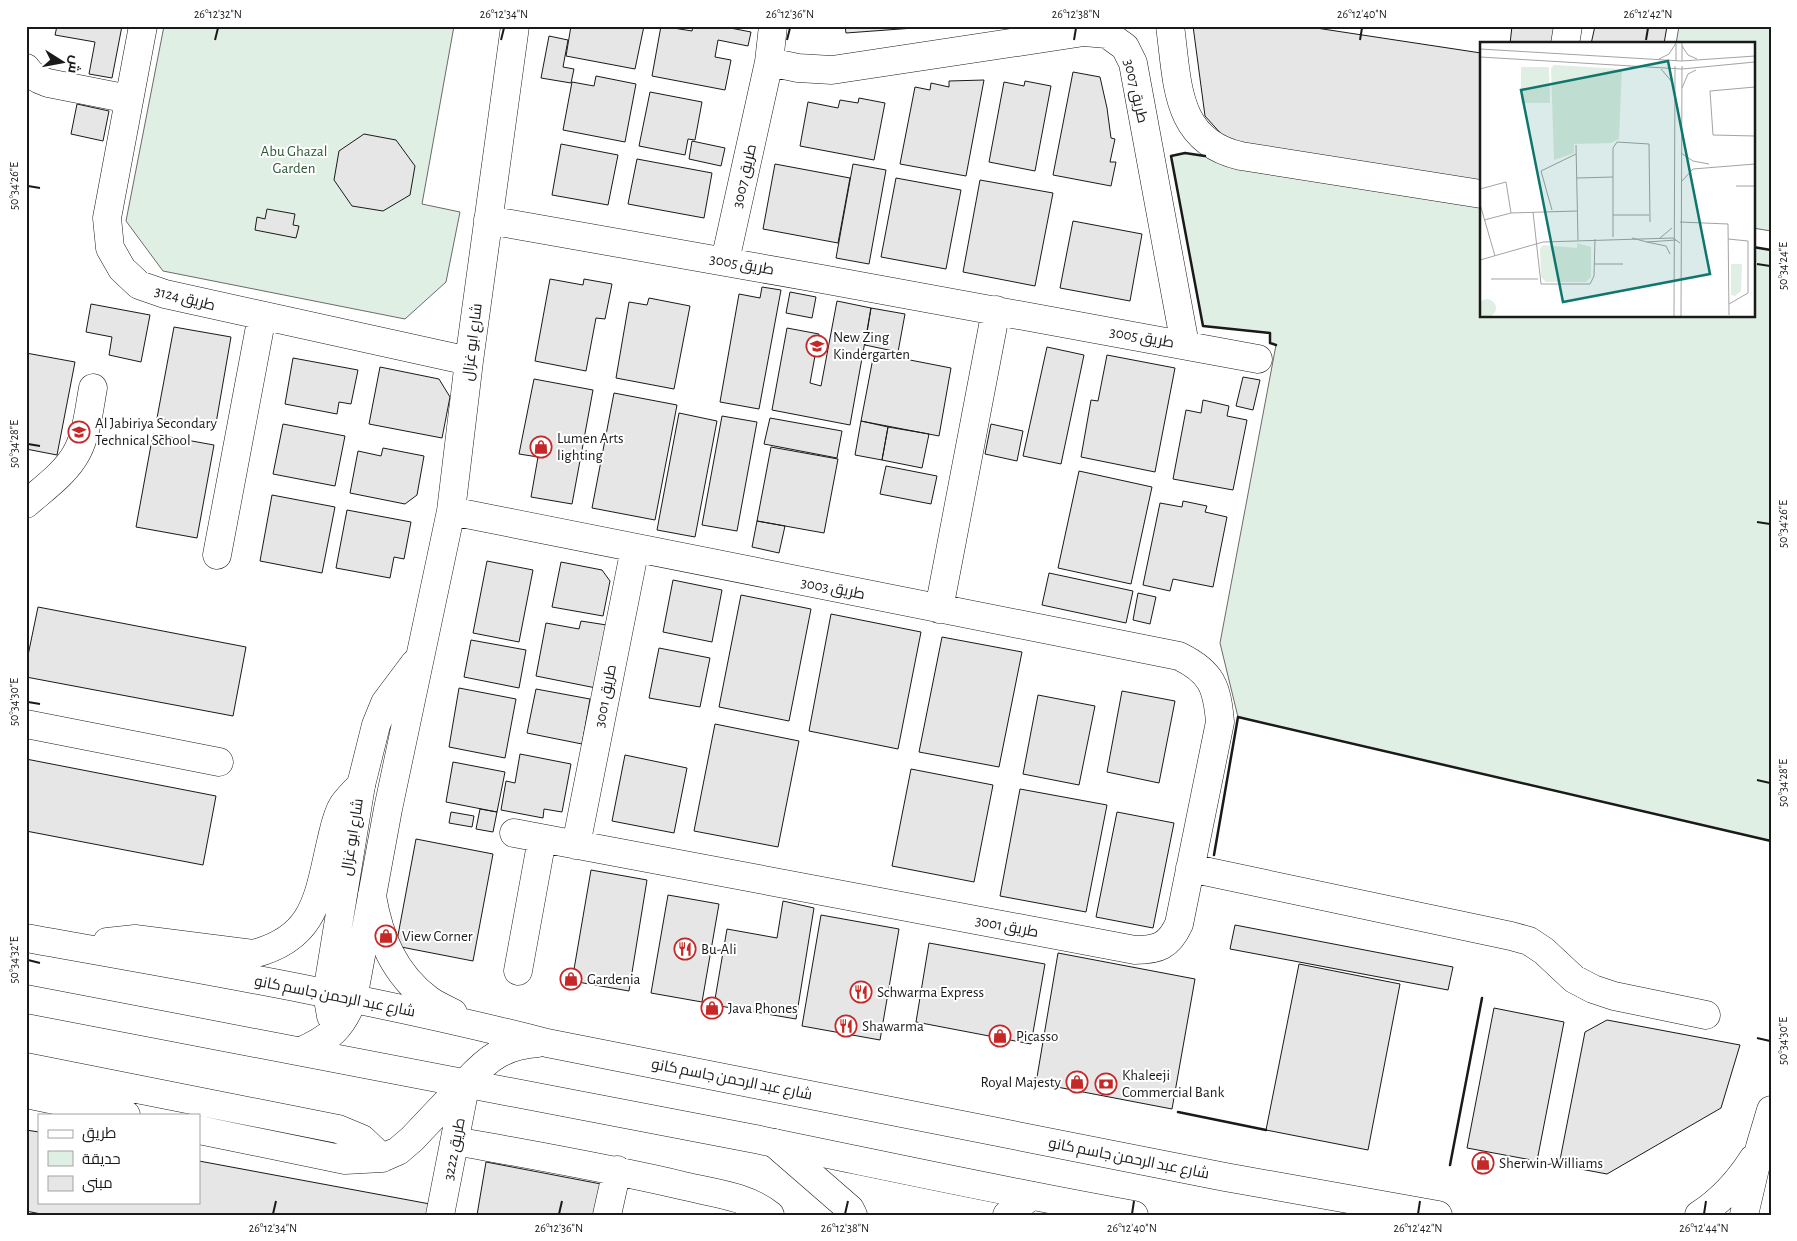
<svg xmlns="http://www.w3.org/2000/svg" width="1797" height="1241" viewBox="0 0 1797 1241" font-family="'Alegreya Sans',Cairo,sans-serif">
<rect width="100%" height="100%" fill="#fff"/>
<path fill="#e0efe3" stroke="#6a6a6a" d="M164,26H454L422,204L460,212L446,282L405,319L163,271L126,221Z
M1679,26H1771V231L1753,228V44H1676Z
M1185,153L1481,202V316H1753V247L1771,250V841L1238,717L1220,643L1276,345L1270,343V333L1203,326L1171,156Z"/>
<path fill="#e6e6e6" stroke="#1a1a1a" d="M57,26H122L112,78L89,74L95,42L55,35Z
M571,26H644L635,69L566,56Z
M661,26L692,31L693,26H720L751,32L748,46L718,40L715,57L731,60L725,90L652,76Z
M845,26H914V28L846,33Z
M1193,26H1303L1481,53V183L1232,146L1205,116Z
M1512,26H1558L1555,44H1510Z
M1595,26H1667L1664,44H1591Z
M549,36L568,40L563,67L574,69L571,83L541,78Z
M1073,72L1100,77L1107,108L1111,138L1115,139L1110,162H1116L1111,186L1053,175Z
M596,76L636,84L625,142L563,130L572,82L594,86Z
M984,80L966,176L900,164L915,87L930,90L931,83L949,87V81Z
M1025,81L1051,86L1035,171L989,162L1004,82L1024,86Z
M650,92L702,102L695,140L688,139L685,155L639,146Z
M859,98L885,103L874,160L800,146L808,102L838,108L840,100L858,103Z
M77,104L109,111L103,141L71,134Z
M364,134L396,140L415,166L410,195L383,211L352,206L334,180L339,151Z
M692,141L725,148L721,166L689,159Z
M561,144L618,155L608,205L552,195Z
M637,159L712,173L704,218L628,204Z
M775,164L850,178L838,243L763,229Z
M853,164L886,170L869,264L836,258Z
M896,178L961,190L946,269L881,257Z
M980,180L1053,193L1035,286L963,272Z
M267,209L295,214L293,225L299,226L296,238L255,230L257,217L265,219Z
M1073,221L1142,234L1130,301L1060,288Z
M550,279L583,285L584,279L612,284L605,319L596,318L586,371L535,361Z
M762,287L781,290L759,409L720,402L739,294L760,298Z
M790,292L816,297L812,318L786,313Z
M649,298L690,306L674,389L616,378L629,302L647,305Z
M837,301L871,308L850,425L772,410L787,328L819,334L810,383L821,386Z
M91,304L150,315L141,362L109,355L112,337L86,332Z
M871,308L905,314L898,352L865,345Z
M174,327L231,337L215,429L157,418Z
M1047,347L1084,355L1061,464L1023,456Z
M26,353L75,362L57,455L26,449Z
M874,353L951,368L939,436L861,421Z
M1107,355L1175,368L1155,472L1081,457L1091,400L1098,401Z
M293,358L358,370L351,404L339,402L337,414L285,404Z
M380,367L439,379L450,397L442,438L369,424Z
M1243,377L1260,380L1253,410L1236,406Z
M534,379L593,390L572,504L531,497L538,457L519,454Z
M614,393L677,405L655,520L592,508Z
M1203,400L1229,406L1227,416L1247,420L1233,490L1173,479L1186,410L1201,413Z
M679,413L717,421L695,537L657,530Z
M722,416L757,422L737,531L702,525Z
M770,418L842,431L837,458L764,444Z
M861,421L888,427L882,460L855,455Z
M283,424L345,436L335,486L273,474Z
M991,424L1023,431L1017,461L985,454Z
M888,427L929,434L922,468L882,460Z
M153,434L214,445L197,538L136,527Z
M771,447L838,459L824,533L757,521Z
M383,448L424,456L417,495L405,504L350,493L358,451L381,456Z
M886,466L937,476L931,504L880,494Z
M1079,471L1152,487L1131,584L1058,568Z
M272,495L335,507L322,573L260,561Z
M1183,501L1207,506L1205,512L1227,517L1213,587L1173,579L1170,591L1143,585L1160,503L1182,507Z
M347,510L411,522L404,559L394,557L390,578L336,568Z
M757,521L785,526L779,553L752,547Z
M487,561L533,570L519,642L473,633Z
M561,562L602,570L610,581L603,616L552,607Z
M1049,573L1133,591L1126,623L1042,605Z
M673,580L722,590L712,642L663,632Z
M1138,593L1156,597L1150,624L1133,620Z
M741,595L811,609L789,721L719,707Z
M38,607L246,647L233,716L26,677V665Z
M831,614L921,632L898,749L809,731Z
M581,621L613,626L601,689L536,676L546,623L579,629Z
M942,637L1022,652L999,767L919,752Z
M471,640L526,650L519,688L464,677Z
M659,648L710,658L700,707L649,698Z
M459,688L516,699L505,758L449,747Z
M536,689L590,699L582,744L527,733Z
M1122,691L1175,701L1159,783L1107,772Z
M1038,695L1095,706L1079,785L1023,774Z
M715,724L799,741L778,847L694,831Z
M520,754L571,764L562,812L544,809L543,818L501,810L506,781L515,783Z
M625,755L687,768L674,833L612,821Z
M26,759L216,796L203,865L26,831Z
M453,762L505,772L497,812L446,802Z
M911,769L993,785L974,882L892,866Z
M1020,789L1107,805L1086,912L1000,896Z
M480,809L497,812L493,832L476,829Z
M451,812L474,816L472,827L449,823Z
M1117,812L1174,823L1153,928L1096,917Z
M416,839L493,854L473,961L396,946Z
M591,870L647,880L629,991L572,981Z
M668,895L719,904L702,1002L651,993Z
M783,901L814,908L796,1019L714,1005L727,929L777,938Z
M821,915L899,929L880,1040L802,1026Z
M1235,925L1453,967L1448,990L1230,949Z
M929,943L1045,964L1031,1044L916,1022Z
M1058,953L1195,979L1172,1109L1036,1083Z
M1299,964L1400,984L1368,1150L1266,1130Z
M1494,1008L1564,1022L1537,1161L1467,1148Z
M1607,1020L1740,1045L1721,1108L1607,1174L1559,1165L1585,1032Z
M26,1130L39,1132V1202H199V1161L430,1204L428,1215H46L26,1211Z
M486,1162L601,1184L595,1215H477Z"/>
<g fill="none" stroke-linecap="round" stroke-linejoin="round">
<g stroke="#1a1a1a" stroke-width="29">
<path id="minor" d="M143,26L107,218L110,248L122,269L139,285L165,294L469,361
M1170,26C1178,82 1174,141 1241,156L1481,194
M1565,44L1568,26
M769,62L798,68L832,70L1084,32L1107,34L1125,47L1133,63L1185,345
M26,68C31,76 39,80 48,83L129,99
M488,220L822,279L1258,359
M725,261L769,62L773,26
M26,504C44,488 66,473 77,452C87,433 89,409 93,388
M451,511L1179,656C1212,672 1217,687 1220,722L1179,924C1169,946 1158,950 1135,950L514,833
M217,555L262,316
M939,609L996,310
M26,724L219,762
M576,845L635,548
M1190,868L1511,936L1529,941L1544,951L1574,979L1593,989L1614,996L1706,1015
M518,971L542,839
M331,1016L327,993L361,785L376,725L385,703L415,663
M301,1051C329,1039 342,1028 353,999L388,809L451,511L469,361L515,26
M26,1067L338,1129L362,1139L382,1158
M26,1094L126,1115
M199,1130L345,1160L382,1158L398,1151L412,1139L466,1082
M455,1141C532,1155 608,1168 684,1186C713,1193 747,1196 770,1215
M774,1143L850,1209L853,1215
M440,1215L466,1082
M607,1215L617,1170
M1007,1215L1031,1196"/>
</g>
<g stroke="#1a1a1a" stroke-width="29">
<path id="major" d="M372,896C379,937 394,974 429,1000C436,1005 445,1009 453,1013
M26,938C200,969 375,999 547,1043L1225,1177L1438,1215
M107,942L135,939L253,954C316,938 318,897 331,842C334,830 336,816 343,805C348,798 354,792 361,785
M26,999C268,1044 509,1091 750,1138C878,1164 1005,1192 1134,1215
M466,1082C488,1058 505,1045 538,1043
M1699,1215C1722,1200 1739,1181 1753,1159
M1744,1215L1760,1147L1771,1110"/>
</g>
<use href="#minor" stroke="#fff" stroke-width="28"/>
<use href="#major" stroke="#fff" stroke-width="28"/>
<path stroke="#1a1a1a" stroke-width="2.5" d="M1205,156L1185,153L1171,156L1203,326L1270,333V343L1276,345
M1753,247L1771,250
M1214,855L1238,717L1771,841
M1178,1112L1266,1130
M1450,1165L1482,998"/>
</g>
<path fill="none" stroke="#1a1a1a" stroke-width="2" d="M215,40L218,28M501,40L504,28M787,40L790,28M1074,40L1076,28M1360,40L1362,28M1646,40L1648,28M28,186L40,188M1757,264L1770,266M28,444L40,446M1757,522L1770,524M28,702L40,704M1757,780L1770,783M28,960L40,963M1757,1038L1770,1041M273,1214L276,1201M559,1214L562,1201M845,1214L848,1201M1132,1214L1134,1201M1418,1214L1420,1201M1704,1214L1706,1201"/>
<defs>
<g id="school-ring" transform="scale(1.125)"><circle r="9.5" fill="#fff" stroke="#c62828" stroke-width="1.5"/><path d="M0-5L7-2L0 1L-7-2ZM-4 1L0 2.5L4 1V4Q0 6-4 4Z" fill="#c62828"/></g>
<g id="shop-ring" transform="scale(1.125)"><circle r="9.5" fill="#fff" stroke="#c62828" stroke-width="1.5"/><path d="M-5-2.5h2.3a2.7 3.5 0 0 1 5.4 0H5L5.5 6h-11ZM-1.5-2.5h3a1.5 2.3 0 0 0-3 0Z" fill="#c62828"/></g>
<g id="restaurant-ring" transform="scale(1.125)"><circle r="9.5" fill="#fff" stroke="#c62828" stroke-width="1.5"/><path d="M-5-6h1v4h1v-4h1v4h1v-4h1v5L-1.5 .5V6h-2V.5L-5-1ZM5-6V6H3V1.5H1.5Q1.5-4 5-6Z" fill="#c62828"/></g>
<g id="bank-ring" transform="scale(1.125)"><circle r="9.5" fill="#fff" stroke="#c62828" stroke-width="1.5"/><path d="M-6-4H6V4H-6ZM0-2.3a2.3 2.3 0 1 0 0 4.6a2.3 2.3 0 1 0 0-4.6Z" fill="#c62828"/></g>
</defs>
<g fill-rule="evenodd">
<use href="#school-ring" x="817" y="346"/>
<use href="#school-ring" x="79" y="432"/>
<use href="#shop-ring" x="541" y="447"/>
<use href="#shop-ring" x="386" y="936"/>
<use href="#restaurant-ring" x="685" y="949"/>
<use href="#shop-ring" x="571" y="979"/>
<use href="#restaurant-ring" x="861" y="992"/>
<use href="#shop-ring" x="712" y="1008"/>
<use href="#restaurant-ring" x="846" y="1026"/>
<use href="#shop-ring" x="1000" y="1036"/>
<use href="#shop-ring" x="1077" y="1082"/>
<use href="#bank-ring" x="1106" y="1084"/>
<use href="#shop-ring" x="1483" y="1163"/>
</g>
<g text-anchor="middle" stroke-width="4" stroke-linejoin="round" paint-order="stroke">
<g font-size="15" fill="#1a1a1a" stroke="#fff">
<text transform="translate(1136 91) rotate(77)" y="5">طريق 3007</text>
<text transform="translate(744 176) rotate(-77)" y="5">طريق 3007</text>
<text transform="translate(742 264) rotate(10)" y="5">طريق 3005</text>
<text transform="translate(185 298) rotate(14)" y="5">طريق 3124</text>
<text transform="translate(1142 337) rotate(10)" y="5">طريق 3005</text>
<text transform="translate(472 342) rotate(-83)" y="5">شارع ابو غزال</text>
<text transform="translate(833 588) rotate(11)" y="5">طريق 3003</text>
<text transform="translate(605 696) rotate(-79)" y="5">طريق 3001</text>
<text transform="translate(352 837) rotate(-81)" y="5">شارع ابو غزال</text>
<text transform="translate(1007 926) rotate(11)" y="5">طريق 3001</text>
<text transform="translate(335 996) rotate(11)" y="5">شارع عبد الرحمن جاسم كانو</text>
<text transform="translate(732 1079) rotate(11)" y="5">شارع عبد الرحمن جاسم كانو</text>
<text transform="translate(454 1149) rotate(-79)" y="5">طريق 3222</text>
<text transform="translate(1129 1158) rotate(11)" y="5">شارع عبد الرحمن جاسم كانو</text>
</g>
<g font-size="15" fill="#2b5a34" stroke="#fff">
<text x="294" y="156">Abu Ghazal<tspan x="294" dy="17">Garden</tspan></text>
</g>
<g font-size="15" fill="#1a1a1a" stroke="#fff" text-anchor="start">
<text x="833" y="342">New Zing<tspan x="833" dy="17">Kindergarten</tspan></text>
<text x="95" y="428">Al Jabiriya Secondary<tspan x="95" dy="17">Technical School</tspan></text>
<text x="557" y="443">Lumen Arts<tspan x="557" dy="17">lighting</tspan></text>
<text x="402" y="941">View Corner</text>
<text x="701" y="954">Bu-Ali</text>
<text x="587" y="984">Gardenia</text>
<text x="877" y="997">Schwarma Express</text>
<text x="728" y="1013">Java Phones</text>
<text x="862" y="1031">Shawarma</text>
<text x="1016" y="1041">Picasso</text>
<text x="1122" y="1080">Khaleeji<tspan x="1122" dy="17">Commercial Bank</tspan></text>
<text x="1061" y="1087" text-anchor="end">Royal Majesty</text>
<text x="1499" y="1168">Sherwin-Williams</text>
</g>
</g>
<g transform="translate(1480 42)">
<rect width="275" height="275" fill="#fff"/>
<path d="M74,23L142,27L139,97L131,101L94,102V111L74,118L71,26ZM41,25H69L70,61H41ZM97,201L111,205V235L106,240H66L61,235L60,206L63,203L97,206ZM251,222H262L261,249L255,254L251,253ZM-2 266a9 9 0 1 1 18 0a9 9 0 1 1-18 0Z" fill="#e0efe3"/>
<path fill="none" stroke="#a3a3a3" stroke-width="1" d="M202,1V19M196,2V19M202,4L208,13L217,17M0,7L202,19L275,14M0,15L202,27L275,20M179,17L189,12L196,1M181,27L193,41M275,45L230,49L233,93L275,94M202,46L208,32L216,28M96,103L98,198M201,111L213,119L229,122M97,136L133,135M202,139L213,127L275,122M256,144H275M0,147L26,140L31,171M0,162L15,214M72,168L61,129L96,112M53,170L61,242H110L114,234L115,197M133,173H169M4,178L31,171L97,169M200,180L248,182L249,273M133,195V106L137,100L169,102L170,180M152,196L167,200L196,198M180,196L192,186M248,197L268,199V251L249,262M167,200L186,204L190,212M0,218L63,200L193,196L200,201M114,222H143M11,237H58M194,274L195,24M201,274L202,24"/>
<path fill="#0f766e" fill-opacity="0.15" stroke="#0f766e" stroke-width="2.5" d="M188,19L230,232L83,260L41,48Z"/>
<rect width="275" height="275" fill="none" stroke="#1a1a1a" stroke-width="2.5"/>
</g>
<rect width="1797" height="1241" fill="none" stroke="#ffffff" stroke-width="55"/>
<rect x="38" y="1114" width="162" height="90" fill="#ffffff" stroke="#a3a3a3"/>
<rect x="48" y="1130" width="25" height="8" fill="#ffffff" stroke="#a3a3a3"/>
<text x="82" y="1138" font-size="15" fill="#1a1a1a">طريق</text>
<rect x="48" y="1151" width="25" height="15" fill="#e0efe3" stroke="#a3a3a3"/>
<text x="82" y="1164" font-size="15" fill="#1a1a1a">حديقة</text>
<rect x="48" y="1176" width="25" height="15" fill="#e6e6e6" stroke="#a3a3a3"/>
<text x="82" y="1188" font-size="15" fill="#1a1a1a">مبنى</text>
<g transform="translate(62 62) rotate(101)" stroke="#ffffff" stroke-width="4" paint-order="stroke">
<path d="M0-4L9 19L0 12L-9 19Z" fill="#1a1a1a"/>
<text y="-8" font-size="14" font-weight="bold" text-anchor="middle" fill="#1a1a1a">ش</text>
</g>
<rect x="28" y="28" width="1742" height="1186" fill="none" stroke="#1a1a1a" stroke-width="2"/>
<g font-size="12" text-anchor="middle" fill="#1a1a1a">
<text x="218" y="18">26°12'32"N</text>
<text x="504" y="18">26°12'34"N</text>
<text x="790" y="18">26°12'36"N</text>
<text x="1076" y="18">26°12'38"N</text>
<text x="1362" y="18">26°12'40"N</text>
<text x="1648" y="18">26°12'42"N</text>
<text transform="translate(14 186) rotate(-90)" y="4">50°34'26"E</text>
<text transform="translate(1783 266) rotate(-90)" y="4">50°34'24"E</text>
<text transform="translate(14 444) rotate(-90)" y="4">50°34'28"E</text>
<text transform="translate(1783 524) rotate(-90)" y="4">50°34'26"E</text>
<text transform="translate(14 702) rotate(-90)" y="4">50°34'30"E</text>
<text transform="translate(1783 783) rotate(-90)" y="4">50°34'28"E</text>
<text transform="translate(14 960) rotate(-90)" y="4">50°34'32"E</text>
<text transform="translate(1783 1041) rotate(-90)" y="4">50°34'30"E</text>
<text x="273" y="1232">26°12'34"N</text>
<text x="559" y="1232">26°12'36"N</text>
<text x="845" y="1232">26°12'38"N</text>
<text x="1132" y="1232">26°12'40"N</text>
<text x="1418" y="1232">26°12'42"N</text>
<text x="1704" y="1232">26°12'44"N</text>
</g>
</svg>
